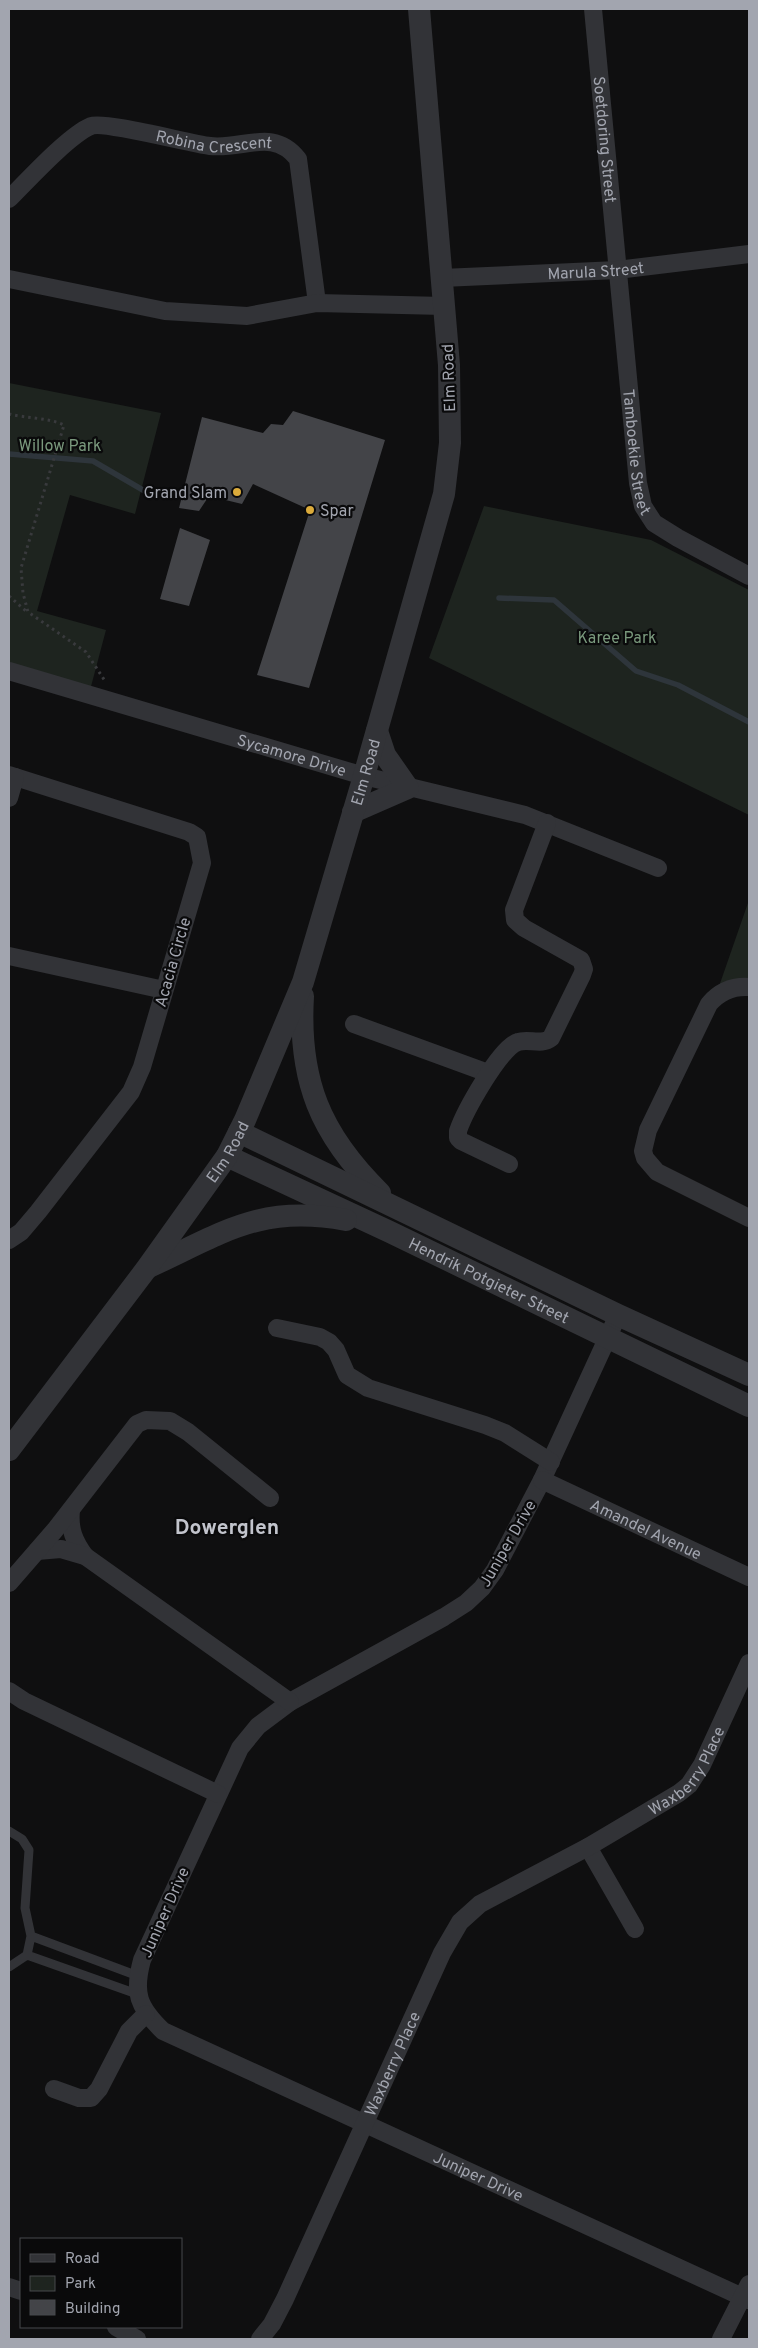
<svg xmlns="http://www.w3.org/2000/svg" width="758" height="2348" viewBox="0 0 758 2348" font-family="Overpass,sans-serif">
<rect width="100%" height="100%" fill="#0f0f10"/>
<path fill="#1e241f" d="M9,383L161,413L135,514L70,495L37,611L106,630L89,694L9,665Z
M484,506L651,540L749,590V815L429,658Z
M749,900V984L716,995Z"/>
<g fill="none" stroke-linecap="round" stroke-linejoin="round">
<path stroke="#2e353b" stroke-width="5.5" d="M9,454L93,461L148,493
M499,598L554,600L636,671L678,685L749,722"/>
</g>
<path fill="#434448" d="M293,411L385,440L309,688L257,675L310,510L253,484L242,504L209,496L199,511L179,508L202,417L263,433L271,424L283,425Z
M180,528L210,540L189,606L160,599Z"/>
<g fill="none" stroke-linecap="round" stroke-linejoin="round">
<path stroke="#393a3d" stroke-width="3" stroke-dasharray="2.5 4" stroke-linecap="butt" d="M9,414C25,418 50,418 64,425L21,568L23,593L28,612L86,652L105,681
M9,596L27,612"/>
<path stroke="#323337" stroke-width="9" d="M9,1831L22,1839L29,1850L25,1908L31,1936L27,1955L9,1967
M31,1936L138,1976
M27,1955L137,1994"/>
<g stroke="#323337" stroke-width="18">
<path id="s1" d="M593,9L638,483L643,506L654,523L678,538L749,576"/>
<path id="s2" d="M9,199C27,181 69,135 91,126C104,121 188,143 210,146C243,150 273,127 298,159L317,303"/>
<path id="s3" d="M442,278L617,270L749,254"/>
<path d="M9,279L165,311L247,316L317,303L444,306"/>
<path id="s4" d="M9,671L364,776L525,815L658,868"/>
<path d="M9,775L189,832L197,837L202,863L142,1067L131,1092L38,1212L21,1232L9,1240"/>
<path d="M9,798L15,777"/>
<path d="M9,956L164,990"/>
<path d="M749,987C734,986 720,991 709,1004L648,1130L643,1151L645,1158L657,1172L749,1218"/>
<path d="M354,1024L488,1073"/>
<path d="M509,1164L461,1141L458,1138V1131C464,1113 500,1047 518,1042C529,1038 541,1046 551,1038L582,975L584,969L581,960L524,928L515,920L514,910L547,823"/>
<path id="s5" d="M618,1315L542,1480L495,1570L482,1588L466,1603L444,1617L290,1702L258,1726L240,1748L142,1960C133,1993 138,2007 163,2031L749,2300"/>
<path d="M277,1328L320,1337L329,1342L336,1350L347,1375L368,1388L485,1425L505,1433L551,1462"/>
<path id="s6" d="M542,1480L749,1577"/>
<path d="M71,1510C69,1529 74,1541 85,1556"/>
<path d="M37,1551L61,1549L85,1556L290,1702"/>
<path d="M9,1583L55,1530L137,1424L146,1420L170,1421L188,1432L270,1498"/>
<path d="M9,1691L24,1701L218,1794"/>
<path d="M588,1847L635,1929"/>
<path d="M54,2089L79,2098H91L99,2089L129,2031L146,2014"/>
<path d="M9,2287L21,2291"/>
<path d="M116,2327L137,2339"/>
<path id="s7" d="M260,2339L272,2324L285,2299L442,1953L460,1922L480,1904L588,1847L679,1793L689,1785L702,1765L749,1663"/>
<path d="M721,2339L749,2284"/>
</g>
<g stroke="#323337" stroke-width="22">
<path d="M353,812L408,788L385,755L377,731"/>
<path d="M303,996C298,1080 320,1134 380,1193"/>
<path d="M239,1132L618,1315L749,1375"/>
<path id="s8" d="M227,1156L390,1232L749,1406"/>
<path d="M149,1267C223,1233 260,1204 346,1220"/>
<path id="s9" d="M9,1450L147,1268L227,1156L245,1120L303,982L364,776L444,494L450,443L449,365L419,9"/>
</g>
</g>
<g fill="#dbab3b" stroke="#0a0a0b" stroke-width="2">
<circle cx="237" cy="492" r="5"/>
<circle cx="310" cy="510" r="5"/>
</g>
<g text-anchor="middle" stroke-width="4.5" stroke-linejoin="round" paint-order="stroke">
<g font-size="16" fill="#a2a5af" stroke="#0a0a0b">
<text dy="6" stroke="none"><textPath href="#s2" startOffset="235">Robina Crescent</textPath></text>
<text dy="6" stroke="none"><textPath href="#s1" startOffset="131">Soetdoring Street</textPath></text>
<text dy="6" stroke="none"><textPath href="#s3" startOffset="154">Marula Street</textPath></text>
<text transform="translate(448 378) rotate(-92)" y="6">Elm Road</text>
<text dy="6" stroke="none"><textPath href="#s1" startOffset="445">Tamboekie Street</textPath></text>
<text dy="6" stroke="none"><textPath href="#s4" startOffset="295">Sycamore Drive</textPath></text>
<text dy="6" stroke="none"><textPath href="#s9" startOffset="775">Elm Road</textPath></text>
<text transform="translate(172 962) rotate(-74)" y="6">Acacia Circle</text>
<text dy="6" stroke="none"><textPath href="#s9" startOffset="370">Elm Road</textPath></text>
<text dy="6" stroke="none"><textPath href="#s8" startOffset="290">Hendrik Potgieter Street</textPath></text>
<text dy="6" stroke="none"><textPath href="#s6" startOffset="115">Amandel Avenue</textPath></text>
<text transform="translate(507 1543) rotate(-60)" y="6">Juniper Drive</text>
<text dy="6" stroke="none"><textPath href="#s7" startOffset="740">Waxberry Place</textPath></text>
<text transform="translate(164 1912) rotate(-66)" y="6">Juniper Drive</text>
<text dy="6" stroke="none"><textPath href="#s7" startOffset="306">Waxberry Place</textPath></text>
<text dy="6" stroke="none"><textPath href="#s5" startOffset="1258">Juniper Drive</textPath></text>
</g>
<g font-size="16" fill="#7a997d" stroke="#0a0a0b">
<text x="60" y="451">Willow Park</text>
<text x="617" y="643">Karee Park</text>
</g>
<g font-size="16" fill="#a2a5af" stroke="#0a0a0b" text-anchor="end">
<text x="227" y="498">Grand Slam</text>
<text x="320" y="516" text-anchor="start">Spar</text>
</g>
<g font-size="21" font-weight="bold" fill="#c2c4cc" stroke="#0a0a0b">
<text x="227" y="1534">Dowerglen</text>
</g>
</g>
<rect width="758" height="2348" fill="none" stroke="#a2a5af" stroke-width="20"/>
<rect x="20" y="2238" width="162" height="90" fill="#0a0a0b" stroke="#47484d"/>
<rect x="30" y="2254" width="25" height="8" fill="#323337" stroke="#47484d"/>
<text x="65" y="2263" font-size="15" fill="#a2a5af">Road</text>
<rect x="30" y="2276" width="25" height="15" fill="#1e241f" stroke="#47484d"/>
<text x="65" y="2288" font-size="15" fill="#a2a5af">Park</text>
<rect x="30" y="2300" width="25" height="15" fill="#434448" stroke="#47484d"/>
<text x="65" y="2313" font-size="15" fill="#a2a5af">Building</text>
</svg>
